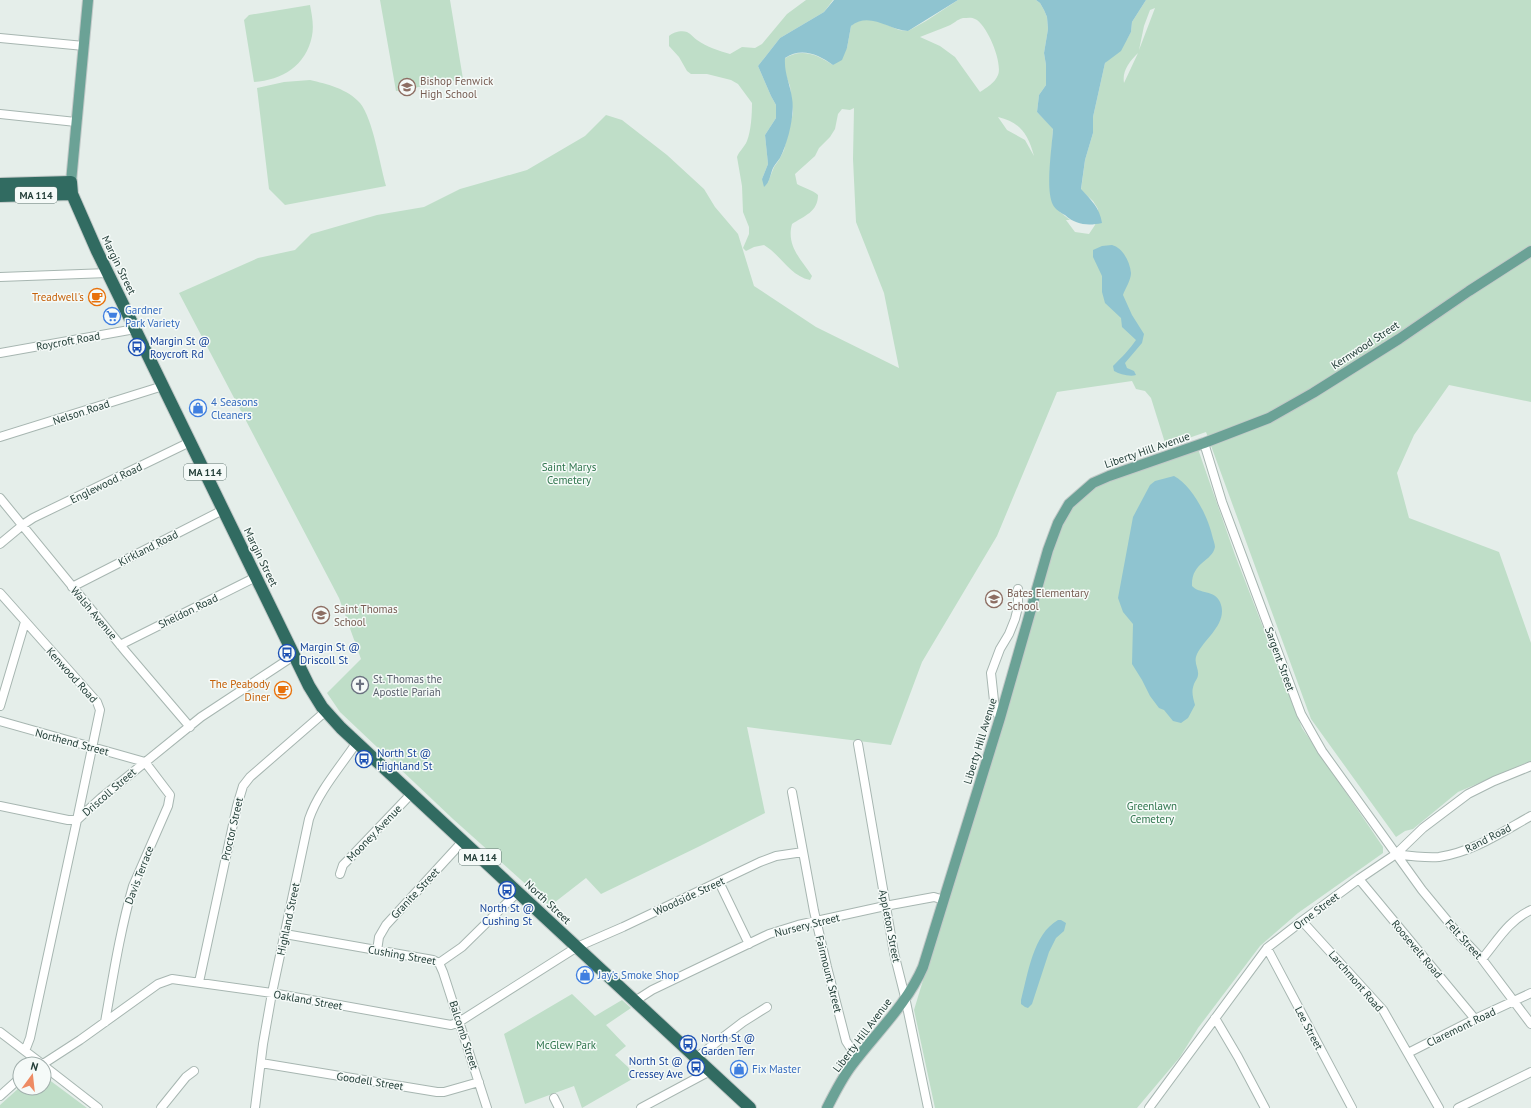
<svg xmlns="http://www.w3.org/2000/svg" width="1531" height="1108" viewBox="0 0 1531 1108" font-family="'PT Sans',sans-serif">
<rect width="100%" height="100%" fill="#e5eeea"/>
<path fill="#bfdec8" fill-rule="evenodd" d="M380,0H450L463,79L396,91Z
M806,0H833L824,12L780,38L758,66L771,96L776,105V118L765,135L768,164L762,179L768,182L774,167L779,160L784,150L793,113L790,86L784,71V59C801,47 818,55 833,65L847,48L851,26L857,21L867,19L878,21L899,30L908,31L926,21L958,0H1036L1040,3L1044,10L1047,17L1048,29L1044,53L1046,65V85L1039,95L1037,112L1053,128L1050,173L1060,212L1070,220H1066L1075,232L1089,234L1095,225L1098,209L1093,201L1081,190L1085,160L1093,133V117L1105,63L1127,39L1131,32L1132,22L1146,0H1531V402L1449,385L1414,435L1397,473L1409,518L1499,552L1531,643V761L1458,792L1413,829L1405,831L1396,837L1311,719L1206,432L1166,446L1151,398L1145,391L1136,389L1132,381L1057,392L997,536L922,662L891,745L747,727L765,813L700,846L601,894L586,878L550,906L453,819L340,712L327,693L361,659L339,598L179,293L258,258L295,250L311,234L377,215L424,207L460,189L527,170L585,136L606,115L622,120L667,155L704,189L715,207L738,234L754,286L816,327L899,368L884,293L856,222L853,159L854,108L850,110L842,109L838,114L835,129L830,137L819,148L815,156L795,174L797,184C804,188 813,190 818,195C818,212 804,216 792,224C786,246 801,259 812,276L810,280C790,276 781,255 764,245L754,247L746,251L743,248L749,234V227L743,212L742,186L737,157C739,151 744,148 747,141C751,131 752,115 752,103L738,84L731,80L707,74H691L687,71L679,57L669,46V36C673,32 682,30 687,32C691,34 694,38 697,40C707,47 719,51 730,54L742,47L755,48L762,44L787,14ZM1155,8L1139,50L1144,26L1150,10ZM963,18C967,18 972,17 975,19C987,24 1003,63 998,75C995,83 986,88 980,92L955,57L940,46L920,37C929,33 939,30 948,26C955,23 956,20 963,18ZM1138,53L1124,83C1122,71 1129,62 1138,53ZM998,117C1020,122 1028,134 1034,156L1025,140L1007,130Z
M310,5C312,15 314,26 312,36C306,66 282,80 254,82L244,20L249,15Z
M310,80C327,84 348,89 360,103C373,119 380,165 386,186L285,205L269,189L257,88L284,82Z
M1198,449L1235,555L1302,728L1383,847V853L1298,913L1260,946L1198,1028L1180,1057L1137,1108H935L914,1010L1062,523L1077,499L1099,484Z
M572,994L595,1016L622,1000L631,1008L606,1025L626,1046L615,1055L628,1067L634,1078L582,1108L574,1086L525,1104L504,1034Z
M44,1076L87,1108H0V1105L20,1087V1088H44Z"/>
<path fill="#8fc4d0" d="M834,0H958L908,31C888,30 870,11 851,26L847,48L842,60L833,65C818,54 801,47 785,58C784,74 790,83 792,98C795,115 788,142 780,158C778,161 775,164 773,168C770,175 770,182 764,187L762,179L768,164L765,135L776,118V105L771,96L758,66L780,38L824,12Z
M1036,0H1146L1132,22L1131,32L1121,51L1105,63L1093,117V133L1085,160L1081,189C1091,200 1100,208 1102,223C1088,226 1076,225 1065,215C1061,213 1055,209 1053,205C1045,190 1052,147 1053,129L1037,112L1039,95L1046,85V65L1044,53L1048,29L1047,17L1044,10L1040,3Z
M1112,245C1123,248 1130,262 1131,273C1131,280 1125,289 1123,295L1132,315L1144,334L1142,343L1125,363L1127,368L1134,371L1136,375C1130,377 1119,374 1114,371L1113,366C1121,358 1130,349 1136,340L1122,327L1121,318L1105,303L1102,292V276L1093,257V250L1102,246Z
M1174,476C1192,485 1208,517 1212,535C1213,539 1215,544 1215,547C1212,562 1191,562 1192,586C1199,594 1215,590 1220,602C1229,623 1205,638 1197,654C1193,663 1199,668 1198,675C1198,678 1195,681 1194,684C1191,692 1193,697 1195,705L1188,718L1181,723L1173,721L1164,710L1159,708L1150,696L1142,680L1132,664L1133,624L1123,612L1118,598L1133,517L1150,485L1155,481Z
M1058,920H1061L1066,923L1064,931L1056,938L1049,952L1032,1004L1028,1008L1025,1007L1021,1004V1000C1028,974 1033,934 1058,920Z"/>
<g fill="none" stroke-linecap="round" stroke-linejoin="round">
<g stroke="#a7b6b1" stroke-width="10">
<path id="minor" d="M0,38L84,46
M0,114L76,122
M0,277L108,273
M0,353L135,329
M0,437L163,386
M1204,443L1222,502L1301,714L1322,751L1422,890L1460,936L1482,959L1531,1024
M0,498L126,652L190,727
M0,544L24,524L33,518L190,442
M72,587L223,510
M0,593L97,702L100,710L77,820H68L0,806
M120,645L256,577
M0,706L25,622
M1000,718L995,710L991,673L1000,649L1009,634L1015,619L1018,607V589
M0,721L145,762L170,795L168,806L133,886C120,931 113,977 105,1022
M858,744L894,953L905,997L928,1108
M792,792L814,911L827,967L846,1041L857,1058
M1396,854C1410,856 1425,858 1439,857C1473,852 1502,832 1531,816
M340,874L343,865L348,860L412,793
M1359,879L1475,1019
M719,882L749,944
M1302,921L1383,1010L1439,1108
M285,934L433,960L439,963L462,947L518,892
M1267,948L1352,1108
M377,951L379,937L386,925L463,841
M1482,959C1498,940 1508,921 1531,910
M439,963L443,972L487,1108
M199,982L237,806L243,786L250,777L326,711
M635,1001L652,990L769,934L798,925L885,906L934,897L944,900
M1215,1018L1238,1057L1265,1108
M0,1032L42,1064
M25,1051L30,1038L77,820L101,798L201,717L295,655
M1408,1053L1475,1019L1531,993
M696,1058L743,1022L767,1007
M261,1063L437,1092H444L479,1082
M43,1064L80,1040L158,984L172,979L272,993L451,1025L459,1022L577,947L623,927L760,862L776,856L803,852
M44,1066L98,1108
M0,1096L20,1078
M554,1098L559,1108
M161,1108L186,1077L194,1071
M255,1108L263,1044L272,993L309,819C318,792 341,766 357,742
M641,1108L710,1071
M1149,1108L1267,948L1302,921L1359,879L1396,854L1423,828L1468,794L1494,781L1531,766
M1458,1108L1531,1072"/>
</g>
<g stroke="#c2c9c8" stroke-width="12">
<path id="major" d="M71,182L88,0
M827,1108C834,1094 842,1078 852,1065C876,1033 907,1004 923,967L1000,718L1048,550L1058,523L1069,504L1093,483L1109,476L1204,443L1269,418L1313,393L1399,339L1469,291L1531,251"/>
</g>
<g stroke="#c2c9c8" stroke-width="14">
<path id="highway" d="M0,184L71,182L72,194L97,251L309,686L322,707L341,728L750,1108
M0,196L72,194"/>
</g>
<use href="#minor" stroke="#fff" stroke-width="8"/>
<use href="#major" stroke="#6ba296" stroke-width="10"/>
<use href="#highway" stroke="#316b61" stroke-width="12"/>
</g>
<defs>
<g id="school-ring" transform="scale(0.9)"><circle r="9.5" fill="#f5faf8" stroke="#8d6e63" stroke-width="1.5"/><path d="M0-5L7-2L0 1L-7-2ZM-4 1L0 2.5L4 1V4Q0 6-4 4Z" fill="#8d6e63"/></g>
<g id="cafe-ring" transform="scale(0.9)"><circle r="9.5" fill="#f5faf8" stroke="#e8710a" stroke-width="1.5"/><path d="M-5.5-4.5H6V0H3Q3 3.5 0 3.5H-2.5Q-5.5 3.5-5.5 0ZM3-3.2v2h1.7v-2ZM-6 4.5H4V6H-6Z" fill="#e8710a"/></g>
<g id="supermarket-ring" transform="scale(0.9)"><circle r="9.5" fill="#f5faf8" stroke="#3f7fe0" stroke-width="1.5"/><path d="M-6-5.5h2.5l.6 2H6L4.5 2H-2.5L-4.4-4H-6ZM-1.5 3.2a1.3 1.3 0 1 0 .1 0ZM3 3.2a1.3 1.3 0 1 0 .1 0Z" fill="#3f7fe0"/></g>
<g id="bus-ring" transform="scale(0.9)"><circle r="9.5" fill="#f5faf8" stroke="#1a4fb4" stroke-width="1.5"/><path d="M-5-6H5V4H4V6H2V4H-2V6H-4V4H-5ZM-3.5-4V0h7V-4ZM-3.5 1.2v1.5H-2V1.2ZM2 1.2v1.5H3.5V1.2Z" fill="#1a4fb4"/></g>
<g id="shop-ring" transform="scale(0.9)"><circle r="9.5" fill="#f5faf8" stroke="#3f7fe0" stroke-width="1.5"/><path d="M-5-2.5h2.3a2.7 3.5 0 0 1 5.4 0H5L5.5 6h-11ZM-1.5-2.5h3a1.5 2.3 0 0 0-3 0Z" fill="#3f7fe0"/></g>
<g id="church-ring" transform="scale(0.9)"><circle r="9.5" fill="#f5faf8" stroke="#6b7280" stroke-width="1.5"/><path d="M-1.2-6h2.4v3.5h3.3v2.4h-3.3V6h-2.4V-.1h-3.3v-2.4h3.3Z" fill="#6b7280"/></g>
</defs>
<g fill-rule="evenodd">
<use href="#school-ring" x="407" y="87"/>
<use href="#cafe-ring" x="97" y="297"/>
<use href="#supermarket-ring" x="112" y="316"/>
<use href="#bus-ring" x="137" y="347"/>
<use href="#shop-ring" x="198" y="408"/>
<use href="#school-ring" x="994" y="599"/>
<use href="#school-ring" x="321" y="615"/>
<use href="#bus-ring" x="287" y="653"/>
<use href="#church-ring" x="360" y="685"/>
<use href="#cafe-ring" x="283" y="690"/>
<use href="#bus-ring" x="364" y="759"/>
<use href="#bus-ring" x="507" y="890"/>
<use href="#shop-ring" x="585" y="975"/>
<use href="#bus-ring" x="688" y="1044"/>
<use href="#bus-ring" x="696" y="1067"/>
<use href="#shop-ring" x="739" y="1069"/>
</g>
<g text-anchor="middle" stroke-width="3" stroke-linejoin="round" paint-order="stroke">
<g fill="#f5faf8" stroke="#637772" stroke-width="1">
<rect x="15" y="187" width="42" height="16" rx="3"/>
<rect x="184" y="464" width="42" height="16" rx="3"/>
<rect x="459" y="849" width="42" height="16" rx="3"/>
</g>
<g font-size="10" font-weight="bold" fill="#243f39">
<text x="36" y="199">MA 114</text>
<text x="205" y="476">MA 114</text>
<text x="480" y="861">MA 114</text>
</g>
<g font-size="11" fill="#785e54" stroke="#f5faf8" text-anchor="start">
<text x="420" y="85">Bishop Fenwick<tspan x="420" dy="13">High School</tspan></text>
<text x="1007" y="597">Bates Elementary<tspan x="1007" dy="13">School</tspan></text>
<text x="334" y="613">Saint Thomas<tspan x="334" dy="13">School</tspan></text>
</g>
<g font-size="11" fill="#243f39" stroke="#f5faf8">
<text transform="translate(119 265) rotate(64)" y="4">Margin Street</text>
<text transform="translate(68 341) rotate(-10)" y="4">Roycroft Road</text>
<text transform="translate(1365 345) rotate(-33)" y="4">Kernwood Street</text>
<text transform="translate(81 412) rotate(-18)" y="4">Nelson Road</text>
<text transform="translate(1147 450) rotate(-19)" y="4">Liberty Hill Avenue</text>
<text transform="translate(106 483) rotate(-26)" y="4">Englewood Road</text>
<text transform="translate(148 548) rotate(-27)" y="4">Kirkland Road</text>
<text transform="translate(261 557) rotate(64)" y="4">Margin Street</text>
<text transform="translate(188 611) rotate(-26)" y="4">Sheldon Road</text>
<text transform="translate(94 613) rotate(50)" y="4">Walsh Avenue</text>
<text transform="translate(1280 659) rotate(70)" y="4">Sargent Street</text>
<text transform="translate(72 675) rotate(48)" y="4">Kenwood Road</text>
<text transform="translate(980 741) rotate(-73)" y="4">Liberty Hill Avenue</text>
<text transform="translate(72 742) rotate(15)" y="4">Northend Street</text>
<text transform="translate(109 792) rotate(-41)" y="4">Driscoll Street</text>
<text transform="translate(232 829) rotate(-77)" y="4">Proctor Street</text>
<text transform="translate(374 833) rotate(-46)" y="4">Mooney Avenue</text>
<text transform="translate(1488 838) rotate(-27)" y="4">Rand Road</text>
<text transform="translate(139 875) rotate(-69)" y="4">Davis Terrace</text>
<text transform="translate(415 893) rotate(-47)" y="4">Granite Street</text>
<text transform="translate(689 896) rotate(-25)" y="4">Woodside Street</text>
<text transform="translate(548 902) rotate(43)" y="4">North Street</text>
<text transform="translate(1316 911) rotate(-37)" y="4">Orne Street</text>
<text transform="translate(288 919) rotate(-78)" y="4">Highland Street</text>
<text transform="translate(807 925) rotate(-14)" y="4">Nursery Street</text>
<text transform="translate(890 926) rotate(79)" y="4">Appleton Street</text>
<text transform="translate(1464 939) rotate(48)" y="4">Felt Street</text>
<text transform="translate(1417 949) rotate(50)" y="4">Roosevelt Road</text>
<text transform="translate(402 955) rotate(10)" y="4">Cushing Street</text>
<text transform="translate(829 974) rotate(76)" y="4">Fairmount Street</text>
<text transform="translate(1356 981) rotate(49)" y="4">Larchmont Road</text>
<text transform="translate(308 1000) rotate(10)" y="4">Oakland Street</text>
<text transform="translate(1461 1027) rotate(-26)" y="4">Claremont Road</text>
<text transform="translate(1309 1028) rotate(62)" y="4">Lee Street</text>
<text transform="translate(464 1035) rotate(72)" y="4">Balcomb Street</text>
<text transform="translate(862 1035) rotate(-53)" y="4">Liberty Hill Avenue</text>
<text transform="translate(370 1081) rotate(9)" y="4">Goodell Street</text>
</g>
<g font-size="11" fill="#c56008" stroke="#f5faf8" text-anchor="end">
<text x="84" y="301">Treadwell's</text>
<text x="270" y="688">The Peabody<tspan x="270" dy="13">Diner</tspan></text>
</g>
<g font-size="11" fill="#366cbe" stroke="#f5faf8" text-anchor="start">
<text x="125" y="314">Gardner<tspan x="125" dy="13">Park Variety</tspan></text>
<text x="211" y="406">4 Seasons<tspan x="211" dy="13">Cleaners</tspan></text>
<text x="598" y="979">Jay's Smoke Shop</text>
<text x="752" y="1073">Fix Master</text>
</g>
<g font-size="11" fill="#164399" stroke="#f5faf8" text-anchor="start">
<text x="150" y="345">Margin St @<tspan x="150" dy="13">Roycroft Rd</tspan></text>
<text x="300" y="651">Margin St @<tspan x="300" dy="13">Driscoll St</tspan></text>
<text x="377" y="757">North St @<tspan x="377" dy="13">Highland St</tspan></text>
<text x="507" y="912" text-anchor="middle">North St @<tspan x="507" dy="13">Cushing St</tspan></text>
<text x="701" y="1042">North St @<tspan x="701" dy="13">Garden Terr</tspan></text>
<text x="683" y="1065" text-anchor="end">North St @<tspan x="683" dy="13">Cressey Ave</tspan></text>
</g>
<g font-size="11" fill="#2f754d" stroke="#f5faf8">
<text x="569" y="471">Saint Marys<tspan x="569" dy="13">Cemetery</tspan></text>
<text x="1152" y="810">Greenlawn<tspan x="1152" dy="13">Cemetery</tspan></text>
<text x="566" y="1049">McGlew Park</text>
</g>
<g font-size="11" fill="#5b616d" stroke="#f5faf8" text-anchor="start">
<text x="373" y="683">St. Thomas the<tspan x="373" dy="13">Apostle Pariah</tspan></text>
</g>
</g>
<g transform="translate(32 1076) rotate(15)"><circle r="19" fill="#f5faf8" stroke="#a1afac"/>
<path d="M0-3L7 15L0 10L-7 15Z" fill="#ee8b63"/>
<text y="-6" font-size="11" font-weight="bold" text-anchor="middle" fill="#243f39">N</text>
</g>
</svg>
